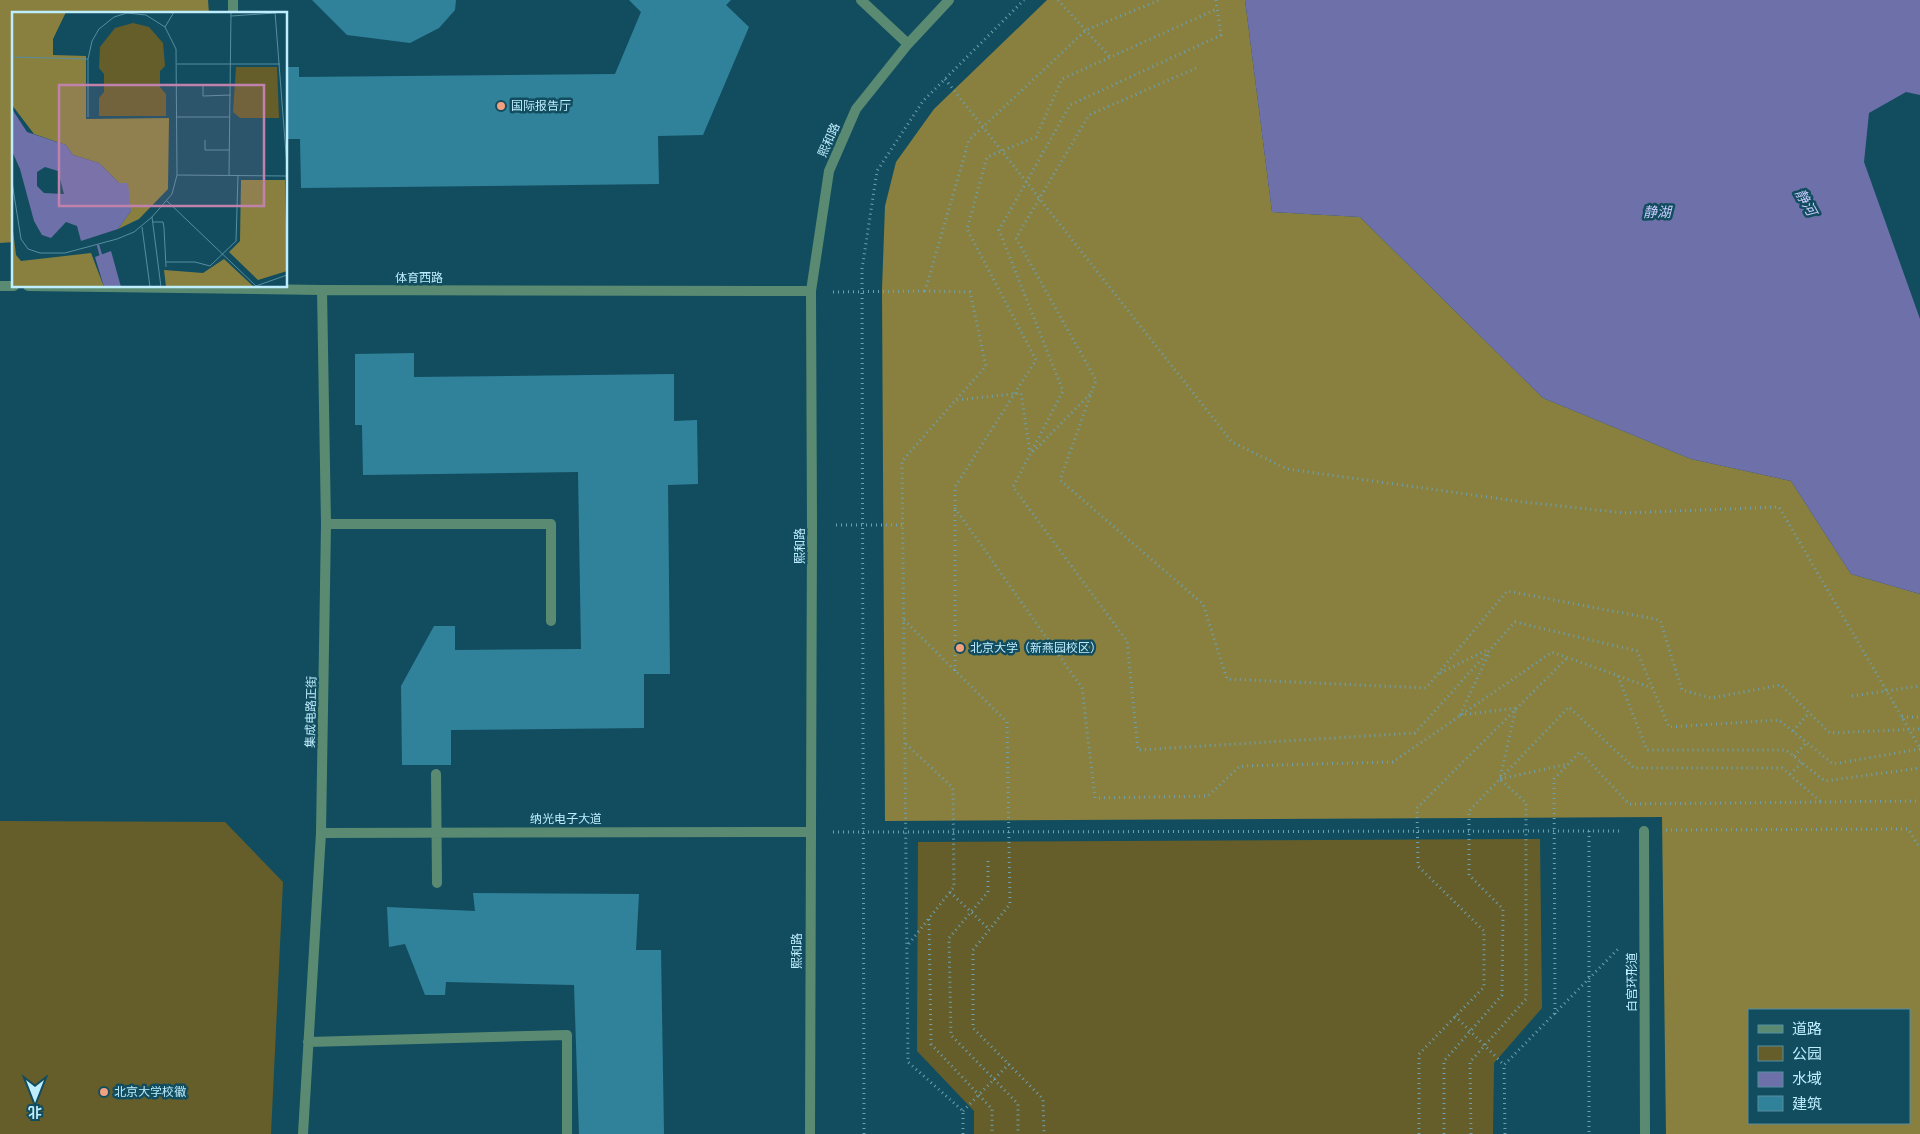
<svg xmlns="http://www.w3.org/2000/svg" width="1920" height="1134" viewBox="0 0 1920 1134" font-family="'PT Sans Narrow','Noto Sans SC',sans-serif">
<rect width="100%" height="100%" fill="#124d5f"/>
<path fill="#655e2a" d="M0,821L225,822L283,882L271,1134H0Z
M1540,839L1542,1008L1494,1063L1493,1134H974V1111L917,1051L918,842Z"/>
<path fill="#89803f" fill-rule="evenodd" d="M0,0H208L209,14H14V242L0,243Z
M1047,0H1245L1272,212L1360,217L1543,398L1691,459L1791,481L1851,574L1920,594V1134H1666L1662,817L885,821L882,290L885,206L896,162L934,109ZM1749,1010H1909V1123H1749Z"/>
<path fill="#6e70a9" d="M1245,0H1920V95L1906,92L1869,113L1864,162L1920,319V594L1851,574L1791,481L1691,459L1543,398L1360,217L1272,212Z"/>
<path fill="#30829b" d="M312,0H456L455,10L439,28L410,43L347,35Z
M629,0H731L726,5L749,27L703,135L658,136L659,184L301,188L300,139H286V67H299V77L615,74L641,12Z
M414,353V377L674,374V421L697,420L698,484L668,485L670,674H644V728L451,730V765H402L401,686L434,626H455V650L581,649L578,472L363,475L362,425H355V354Z
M473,893L639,894L636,950H661L664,1134H579L574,985L446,982L445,995H425L405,944L389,947L387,907L475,911Z"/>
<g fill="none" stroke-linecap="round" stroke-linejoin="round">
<path stroke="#6ca1b2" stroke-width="3" stroke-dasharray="1 4" stroke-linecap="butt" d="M1058,0L1110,57
M1216,0L1221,35L1070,105L999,230L1063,391L1013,487L1127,641L1138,750L1415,733L1515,622L1637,651L1669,727L1779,720L1833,764L1920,749
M1196,68L1089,115L1016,238L1096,380L1060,480L1203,604L1227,679L1426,688L1507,591L1660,620L1682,690L1711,698L1781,685L1830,733L1920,729
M945,79L1232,442L1287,469L1523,502L1625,513L1779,507L1920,748
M833,292L925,291
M957,400L1021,393L1030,453
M1033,452L1090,394
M955,508L1082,688L1095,798L1208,796L1240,766L1393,762L1552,652L1652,688
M836,525H903
M904,620L1007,722L1010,904L973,950V1028L1043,1099L1044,1134
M955,671V487L1036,360L967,229L987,157L1036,137L1062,79L1217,9
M1440,673L1489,649
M1618,676L1647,750H1786L1825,781L1920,768
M1852,696L1920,686
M1460,715L1516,708L1500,778
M1460,715L1489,653
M1902,717H1920
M1793,731L1809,713
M906,744L953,788L954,887L907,946
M1794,756L1807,742
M1790,774L1802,763
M1500,779L1568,764
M1666,830L1908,829L1920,848
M1589,831V1134
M833,832L1622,831
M988,861V892L949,938L951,1035L1018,1104V1134
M950,892L989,929
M929,919L931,1044L992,1109V1134
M1555,1014L1554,779L1580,752L1629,804L1920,801
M1455,1016L1504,1065
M963,1111L1009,1064
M864,1134L862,269L877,171L923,101L1024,0
M963,1134V1111L908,1062L902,461L986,366L970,292L925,291L969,140L1086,30L1160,0
M1419,1134V1054L1484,987V931L1418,866L1417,808L1567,658
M1444,1134V1061L1502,995L1503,909L1469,875V811L1569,707L1634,768H1782L1821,802
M1471,1134L1470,1062L1526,999V803L1500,779
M1505,1134L1504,1065L1620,947"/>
<path stroke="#5a8b72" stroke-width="10" d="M233,0V14
M861,0L908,44
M0,286H14
M28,286L322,290L811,291
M326,524H551V621
M436,774L437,883
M1644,831L1645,1134
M321,833L810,832
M308,1042L567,1035V1134
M303,1134L321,833L326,524L322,290
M810,1134L812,525L811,291L829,171L856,109L908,44L949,0"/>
</g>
<g fill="#f2a080" stroke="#124d5f" stroke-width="2">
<circle cx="501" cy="106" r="5"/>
<circle cx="960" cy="648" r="5"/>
<circle cx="104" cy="1092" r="5"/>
</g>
<g text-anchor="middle" stroke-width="5" stroke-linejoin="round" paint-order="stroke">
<g font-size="12" fill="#beedfe" stroke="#124d5f" text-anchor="start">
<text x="511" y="110">国际报告厅</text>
<text x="970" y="652">北京大学（新燕园校区）</text>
<text x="114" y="1096">北京大学校徽</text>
</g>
<g font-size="12" fill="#beedfe" stroke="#124d5f">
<text transform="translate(829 140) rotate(-66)" y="4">熙和路</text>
<text x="419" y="282">体育西路</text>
<text transform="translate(800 546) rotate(-90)" y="4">熙和路</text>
<text transform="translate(311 712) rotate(-89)" y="4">集成电路正街</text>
<text x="566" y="823">纳光电子大道</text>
<text transform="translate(797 951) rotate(-90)" y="4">熙和路</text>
<text transform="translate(1632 982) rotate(-90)" y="4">白宫环形道</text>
</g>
<g font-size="14" font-style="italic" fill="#c7cafd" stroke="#124d5f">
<text transform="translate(1806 202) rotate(61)" y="5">静河</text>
<text x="1657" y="217">静湖</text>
</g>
</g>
<g transform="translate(12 12)">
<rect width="275" height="275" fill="#124d5f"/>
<path d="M121,11L137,15L151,31L153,54L148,59V75L154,82V104H87V86L92,80V62L87,56L88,35L103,16ZM224,55H265L267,106H228L221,100Z" fill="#655e2a"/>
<path d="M0,0H54L41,27V43L74,44V107L157,106L156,177L127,207L106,217L119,199L107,171L87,151L61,143L54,133L22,122L0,93ZM229,168H273L275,259L246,268L217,240L228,229ZM0,210L4,243L9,249L79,241L92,275H0ZM212,247L242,275H154L152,258L191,261Z" fill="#89803f"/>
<path d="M0,97L15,120L54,133L61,143L87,151L107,171H116L119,199L106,217L69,229L65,214L54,210L39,226L30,223L22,209L8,157L0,139ZM33,155L46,159L52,182L32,181L25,174V160ZM99,239L109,275H92L83,245Z" fill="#6e70a9" fill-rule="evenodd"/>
<path fill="none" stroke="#6e70a9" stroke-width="2.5" d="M86,233L91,251"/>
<path fill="none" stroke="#578d9f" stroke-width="1" d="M263,0L275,155M219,4L263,1M0,45L76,47M165,52H268M191,73V84L219,83M76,105V47L80,29L87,17L102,5L115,1L134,3L153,15M165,105H217M193,128V138H217M165,163L275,164M217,163L219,0M0,170L9,227L16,237L28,241H53L105,227L122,220L140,205L160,182L165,163L164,37L153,15L162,0M155,189L244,274M140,205L149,275M141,210H151L152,216L154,255M130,215L138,275M154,250H183L198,254L224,229L226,163M244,274L275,263"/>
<path fill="#c082ac" fill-opacity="0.15" stroke="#c082ac" stroke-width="2.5" d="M47,73H252V194H47Z"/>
<rect width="275" height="275" fill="none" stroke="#beedfe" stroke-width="2.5"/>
</g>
<rect x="1748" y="1009" width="162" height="115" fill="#124d5f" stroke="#578d9f"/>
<rect x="1758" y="1025" width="25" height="8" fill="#5a8b72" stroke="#578d9f"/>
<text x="1792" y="1034" font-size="15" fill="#beedfe">道路</text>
<rect x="1758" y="1046" width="25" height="15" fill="#655e2a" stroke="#578d9f"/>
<text x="1792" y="1059" font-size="15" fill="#beedfe">公园</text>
<rect x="1758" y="1072" width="25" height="15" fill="#6e70a9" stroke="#578d9f"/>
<text x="1792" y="1084" font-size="15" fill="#beedfe">水域</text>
<rect x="1758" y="1096" width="25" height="15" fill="#30829b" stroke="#578d9f"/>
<text x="1792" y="1109" font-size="15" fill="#beedfe">建筑</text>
<g transform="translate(35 1099) rotate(180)" stroke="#124d5f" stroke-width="4" paint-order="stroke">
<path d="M0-4L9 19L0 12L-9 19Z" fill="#beedfe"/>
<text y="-8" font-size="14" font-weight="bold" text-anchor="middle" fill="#beedfe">北</text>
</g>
</svg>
